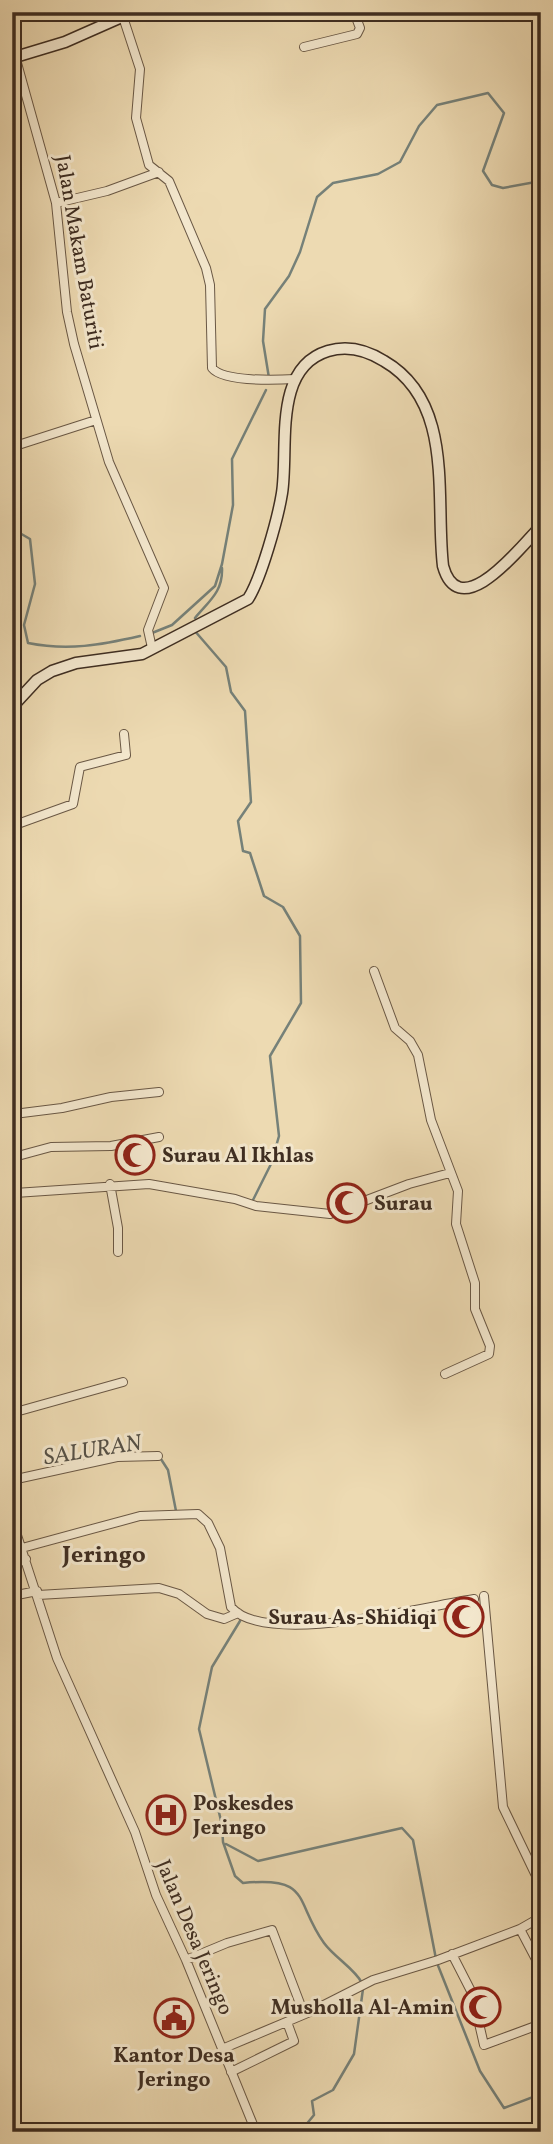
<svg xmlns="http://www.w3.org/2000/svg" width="553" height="2144" viewBox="0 0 553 2144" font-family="Vollkorn,serif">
<rect width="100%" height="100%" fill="#eddab2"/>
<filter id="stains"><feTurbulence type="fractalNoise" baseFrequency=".00286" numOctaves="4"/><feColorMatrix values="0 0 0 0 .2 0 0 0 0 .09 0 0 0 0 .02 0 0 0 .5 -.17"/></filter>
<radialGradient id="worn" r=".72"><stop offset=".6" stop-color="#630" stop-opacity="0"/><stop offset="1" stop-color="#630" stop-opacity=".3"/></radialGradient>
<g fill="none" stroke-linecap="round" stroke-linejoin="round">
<path stroke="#768179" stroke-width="2.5" d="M269,378L263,341L265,309L289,276L300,252L317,197L333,183L378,174L400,162L419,126L437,105L488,93L504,113L483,171L492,185L503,188L541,181
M12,538L18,532L30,539L35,584L24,625L28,643C68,651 101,645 140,636
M195,618C209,601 223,592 222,568
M194,630L226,667L231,692L245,711L251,802L238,821L243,851L250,853L264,896L283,907L300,936L301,1003L270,1056L279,1136L271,1164L253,1200
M152,633L172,625L215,586L222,564L233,505L232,459L266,390
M159,1456L168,1470L176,1511
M240,1621L212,1667L199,1729L222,1825L223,1842L235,1876L243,1883C312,1876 294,1901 324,1943C334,1957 355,1969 362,1983
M226,1844L258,1861L402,1828L413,1840L436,1959
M437,1963L480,2071L504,2108L541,2094
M300,2132L314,2115L312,2101L333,2090L354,2054L363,1989"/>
<g stroke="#6a5845" stroke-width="10">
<path id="street" d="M123,17L140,69L136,118L149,165L169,181L206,268L210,285L212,368C223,382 277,380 295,379
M12,45L56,203L67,312L74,344L109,462L164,588L148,630L152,648
M304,47L357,34L360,28L354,12
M56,203L107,191L159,172
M12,447L96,420
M12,826L73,804L80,767L126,755L124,734
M374,971L395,1028L410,1041L418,1055L431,1120L458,1191L456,1224L475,1283V1309L490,1346L489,1354L445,1374
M12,1108L15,1128L12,1211
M14,1114L62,1108L111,1097L159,1092
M14,1157L51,1147L111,1146L159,1137
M110,1184L118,1228V1252
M15,1193L149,1184L235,1199L256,1206L330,1214L409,1184L450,1173
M12,1413L123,1382
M12,1480L117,1457L158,1456
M12,1520L57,1658L135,1832L156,1895L186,1960L256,2132
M22,1548L140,1516L198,1514L208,1523L220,1548L231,1607C265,1648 426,1606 474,1599
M12,1564L26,1559
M38,1595L159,1588L179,1594L207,1614L224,1619L238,1613
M12,1596L37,1591
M484,1596L503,1807L541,1886
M520,1929L541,1917
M452,1954L472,1993L484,2045L541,2024
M186,1960L227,1943L272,1930L304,2014
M222,2049L310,2012L373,1980L438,1960L520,1929L541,1969
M231,2072L294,2041L287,2022"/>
</g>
<g stroke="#3e2d21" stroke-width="13">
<path id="secondary" d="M12,58L65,42L133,12
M12,707L37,680L52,671L76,663L142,654L248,599C261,579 278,518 282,493C289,448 272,368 328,351C348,345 368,351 384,361C455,402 435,497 443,566C460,627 523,544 541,526"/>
</g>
<use href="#street" stroke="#f3e7cd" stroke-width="8"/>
<use href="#secondary" stroke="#f3e7cd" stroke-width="10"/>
</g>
<defs>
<g id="mosque-ring" transform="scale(2.0125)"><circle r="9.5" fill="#f3e7cd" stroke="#8f2418" stroke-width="1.5"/><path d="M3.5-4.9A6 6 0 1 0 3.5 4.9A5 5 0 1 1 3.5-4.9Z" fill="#8f2418"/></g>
<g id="hospital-ring" transform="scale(2.0125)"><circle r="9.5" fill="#f3e7cd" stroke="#8f2418" stroke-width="1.5"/><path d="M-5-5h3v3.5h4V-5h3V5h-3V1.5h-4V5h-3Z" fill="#8f2418"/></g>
<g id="civic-ring" transform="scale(2.0125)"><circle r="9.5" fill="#f3e7cd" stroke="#8f2418" stroke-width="1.5"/><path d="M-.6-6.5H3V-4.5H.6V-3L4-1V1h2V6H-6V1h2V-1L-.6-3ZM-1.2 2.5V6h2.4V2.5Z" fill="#8f2418"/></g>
</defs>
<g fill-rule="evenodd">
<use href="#mosque-ring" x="135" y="1155"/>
<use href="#mosque-ring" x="347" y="1203"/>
<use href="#mosque-ring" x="464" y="1617"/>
<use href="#hospital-ring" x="166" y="1815"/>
<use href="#mosque-ring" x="481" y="2007"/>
<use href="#civic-ring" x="174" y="2018"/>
</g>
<g text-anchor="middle" stroke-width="6" stroke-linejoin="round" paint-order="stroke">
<g font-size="21" fill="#3e2d21" stroke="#f3e7cd">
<text transform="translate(80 252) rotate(80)" y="7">Jalan Makam Baturiti</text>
<text transform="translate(195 1937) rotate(67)" y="7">Jalan Desa Jeringo</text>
</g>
<g font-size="21" font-weight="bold" fill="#3e2d21" stroke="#f3e7cd" text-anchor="start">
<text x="162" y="1162">Surau Al Ikhlas</text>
<text x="374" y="1210">Surau</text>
<text x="437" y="1624" text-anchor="end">Surau As-Shidiqi</text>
<text x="193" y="1810">Poskesdes<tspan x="193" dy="24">Jeringo</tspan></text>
<text x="454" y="2014" text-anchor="end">Musholla Al-Amin</text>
<text x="174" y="2062" text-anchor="middle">Kantor Desa<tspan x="174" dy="24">Jeringo</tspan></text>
</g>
<g font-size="23" font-style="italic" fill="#555046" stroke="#f3e7cd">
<text transform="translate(92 1449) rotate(-9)" y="8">SALURAN</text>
</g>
<g font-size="24" font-weight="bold" fill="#3e2d21" stroke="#f3e7cd">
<text x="104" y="1562">Jeringo</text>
</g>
</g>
<rect width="553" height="2144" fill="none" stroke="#eddab2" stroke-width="42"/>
<rect x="14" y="14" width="525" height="2116" fill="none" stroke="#3e2d21" stroke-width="3.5"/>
<rect x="21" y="21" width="511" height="2102" fill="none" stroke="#3e2d21" stroke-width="2"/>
<rect width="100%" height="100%" filter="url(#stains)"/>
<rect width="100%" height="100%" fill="url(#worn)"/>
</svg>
